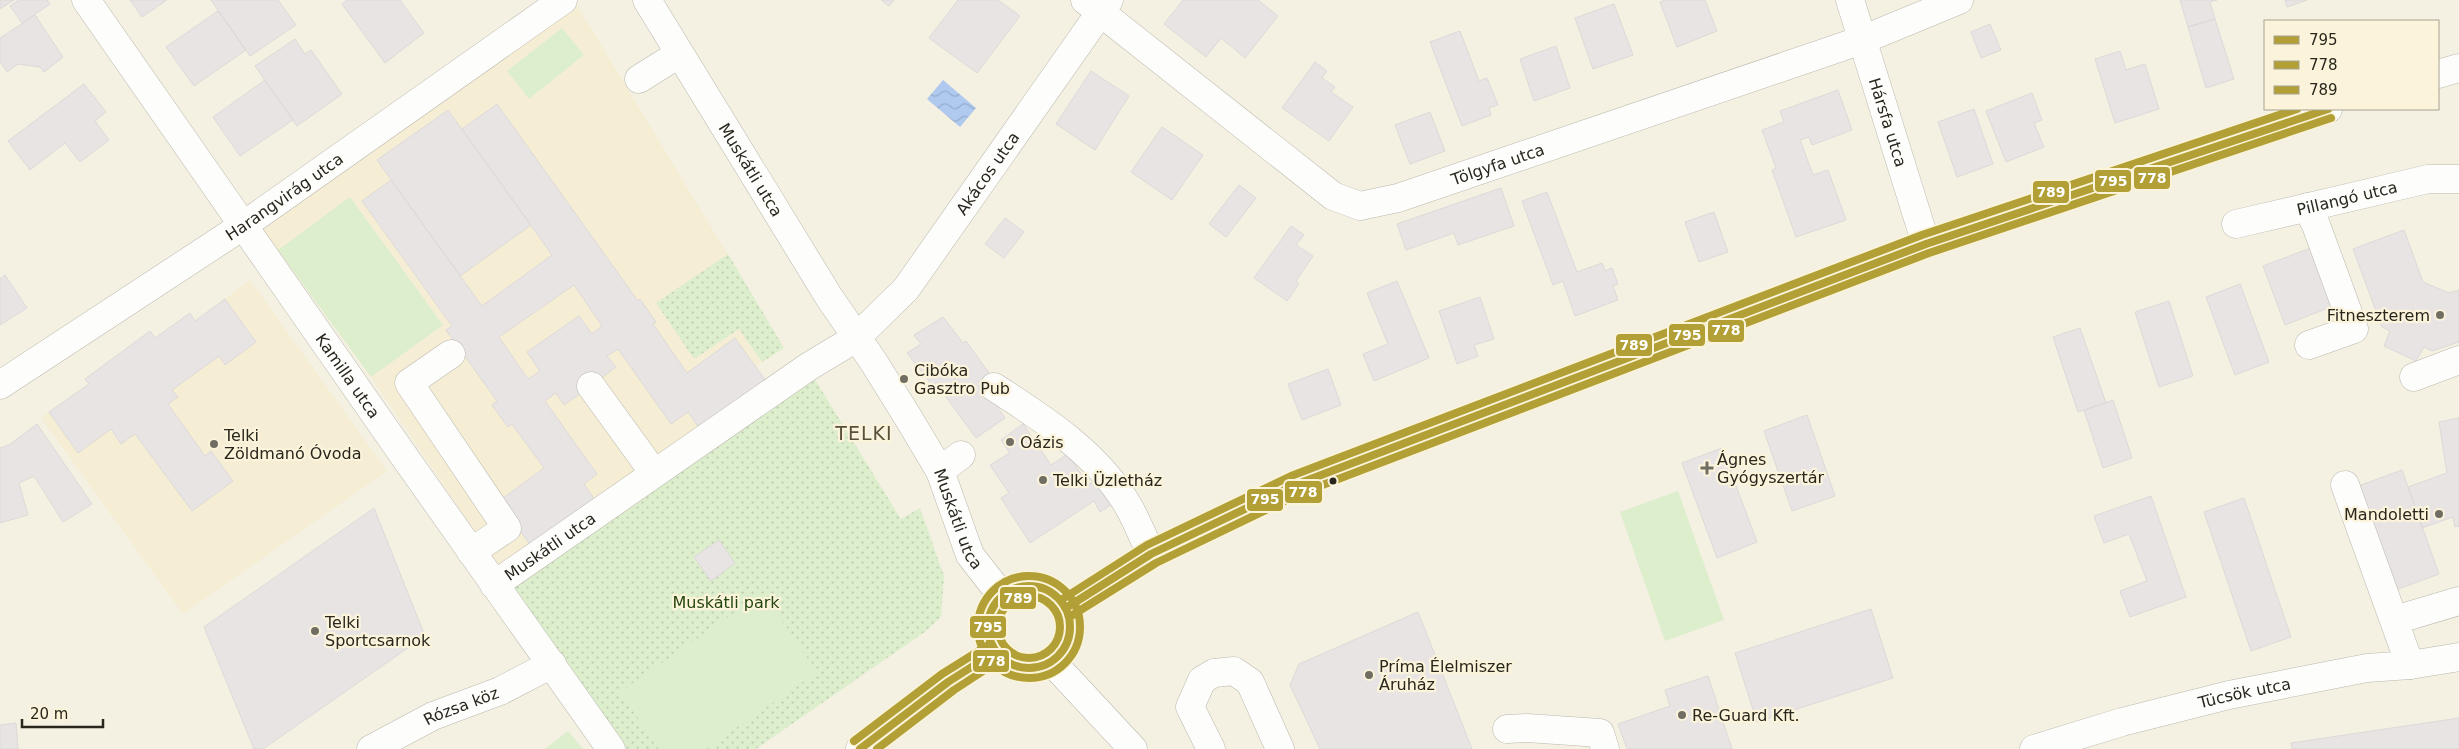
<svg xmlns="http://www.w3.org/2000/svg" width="2459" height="749" viewBox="0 0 2459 749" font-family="'DejaVu Sans',sans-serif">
<defs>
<pattern id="grass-dots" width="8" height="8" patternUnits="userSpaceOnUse" patternTransform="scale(1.25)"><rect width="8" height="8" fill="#ddeecd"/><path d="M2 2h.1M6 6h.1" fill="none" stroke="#beccb0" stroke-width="1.8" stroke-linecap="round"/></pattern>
<pattern id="water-waves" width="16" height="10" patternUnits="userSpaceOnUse" patternTransform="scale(1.25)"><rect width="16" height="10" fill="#afc9ef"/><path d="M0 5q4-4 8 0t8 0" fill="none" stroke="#97adcc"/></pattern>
</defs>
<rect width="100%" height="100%" fill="#f4f0e2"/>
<path fill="#f5eed5" d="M577,5L784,348L756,367L766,381L500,569L371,377L263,230Z
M250,280L387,471L183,614L41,418L88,384L85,379L150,331L156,338L190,313L195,321Z"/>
<path fill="url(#grass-dots)" d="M728,254L784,348L762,362L739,329L694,359L656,303Z
M812,375L901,519L920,508L944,576L941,617L926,631L756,749H627L511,585Z"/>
<path fill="#ddeecd" d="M562,28L584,55L529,99L507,71Z
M350,197L443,325L371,377L278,250Z
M1678,491L1724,620L1665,641L1620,512Z
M763,593L817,672L706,749H659L620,692Z
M568,731L583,749H545Z"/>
<path fill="url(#water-waves)" d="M943,80L976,108L960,127L927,99Z"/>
<path fill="#e8e4e4" stroke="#ddd9d8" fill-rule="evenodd" d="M0,0H14L0,9Z
M19,0H47L50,4L22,23L10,6Z
M130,0H167L142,17Z
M211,0H278L296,25L250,56Z
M347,0H400L424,33L385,63L342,4Z
M881,0H894L889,6Z
M958,0H998L1020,16L977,73L929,38Z
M1183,0H1258L1278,16L1245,58L1221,38L1206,57L1164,24Z
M1665,0H1705L1717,31L1677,47L1660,2Z
M2180,0H2217L2210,2L2215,19L2188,27Z
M2285,0H2307L2287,7Z
M1614,4L1633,55L1593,69L1575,18Z
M218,11L246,50L194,86L166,47Z
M35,15L63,57L44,72L40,67L18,64L7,72L0,62V38Z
M2215,19L2234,79L2206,88L2188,27Z
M1990,24L2001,50L1981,58L1971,32Z
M1460,31L1479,81L1487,78L1498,105L1489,108L1491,115L1462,126L1430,42Z
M295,39L305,54L311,50L342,94L297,126L255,66Z
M1556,46L1570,88L1534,101L1520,59Z
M2120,51L2126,70L2145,64L2159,109L2115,123L2095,59Z
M1315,62L1327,71L1322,78L1335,87L1331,92L1353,107L1329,141L1282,108Z
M1091,71L1129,96L1095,150L1056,124Z
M265,80L293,120L240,156L213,117Z
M84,84L106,112L95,121L109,140L80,162L65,143L30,170L8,141Z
M1838,90L1852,130L1812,145L1809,137L1800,140L1813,175L1828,170L1846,220L1796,237L1772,170L1776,168L1762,130L1784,122L1780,111Z
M2032,93L2042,120L2034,123L2044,147L2006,162L1986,111Z
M497,104L638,301L640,299L656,322L653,324L687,373L735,338L766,381L700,429L688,412L671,424L618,349L607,356L616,367L591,386L564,405L556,393L545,401L597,474L584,484L595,500L531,546L499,501L544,468L512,424L508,427L492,405L497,401L446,330L452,326L362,201L391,180L482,306L552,255L462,129ZM574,285L602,326L592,334L579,316L527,352L540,371L528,379L499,337Z
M1974,109L1993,164L1957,177L1938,122Z
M448,110L531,225L460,276L377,160Z
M1430,112L1445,151L1410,164L1395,125Z
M1162,127L1203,155L1172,200L1131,172Z
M1239,185L1256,198L1226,237L1209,224Z
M1501,188L1514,226L1458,245L1454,233L1406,250L1397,224Z
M1547,192L1577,272L1602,263L1605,271L1612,268L1618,284L1613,286L1618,300L1575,316L1563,281L1553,285L1522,201Z
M1714,212L1728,252L1699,262L1685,222Z
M1005,218L1024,232L1004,258L985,244Z
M1291,226L1304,235L1296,245L1313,256L1296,281L1299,284L1287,301L1254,278Z
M2404,230L2423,282L2449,293L2459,290V342L2432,351L2424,347L2416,361L2384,346L2390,331L2382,327L2353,249Z
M2316,246L2338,304L2285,325L2263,266Z
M5,275L27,308L0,325V279Z
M1397,281L1429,358L1374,381L1363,354L1388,344L1367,293Z
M2240,284L2269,362L2235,375L2206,297Z
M1480,297L1494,339L1474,345L1478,356L1457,364L1439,311Z
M225,299L256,342L225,365L219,356L172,390L178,397L168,404L205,456L211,451L233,481L192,511L135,434L121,444L111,429L78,453L49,412L89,384L85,379L150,331L155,338L190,313L195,321Z
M2169,301L2193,376L2159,387L2135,312Z
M943,317L963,343L966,341L989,373L979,381L1005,418L976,438L936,383L932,385L907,353L921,344L914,335Z
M2080,328L2106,403L2078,412L2053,337Z
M1328,369L1341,405L1302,420L1288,384Z
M2113,400L2132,458L2103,468L2084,410Z
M1807,415L1835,496L1792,511L1764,431Z
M2459,418V526L2455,527L2453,517L2422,528L2408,487L2447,473L2439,422Z
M37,424L92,504L63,522L34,476L19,483L28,515L0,523V448L9,445Z
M1023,424L1051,465L1068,454L1088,485L1101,476L1117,501L1100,512L1094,501L1030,543L1001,498L1009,493L990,465L1010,453L1001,440Z
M1722,448L1757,542L1717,558L1682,463Z
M2402,470L2439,574L2390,592L2353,488Z
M2151,496L2186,597L2130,617L2120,591L2147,581L2129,534L2104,543L2094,516Z
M2244,498L2291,637L2251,651L2204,512Z
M374,508L425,636L263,749H254L204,627Z
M719,540L735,563L711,581L694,557Z
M1871,609L1893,678L1757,722L1735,653Z
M1418,612L1472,749H1320L1290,685L1299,664Z
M1708,676L1732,749H1627L1618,724L1670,706L1665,690Z
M2459,718V749H2292L2291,743Z
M16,723L18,749H0V725Z"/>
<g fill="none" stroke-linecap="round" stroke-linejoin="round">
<g stroke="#bbb8ae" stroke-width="29">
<g id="minor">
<path id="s1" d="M86,0L406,459L611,749"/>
<path id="s2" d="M647,0L829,297L873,361L909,419L940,471L970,555L1002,596"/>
<path id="s3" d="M1085,0L1333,196L1360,206L1398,198L1862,40L1959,0"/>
<path id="s4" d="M1850,0L1926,244"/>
<path d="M639,79L679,54"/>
<path d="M2307,207L2316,225L2354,329L2309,345"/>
<path id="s5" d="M2236,224L2428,179H2459"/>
<path d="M451,354L409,383L507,528L471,552"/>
<path d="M2414,377L2459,360"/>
<path id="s6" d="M0,385L244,225L563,0"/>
<path d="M591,386L654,473"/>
<path d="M994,387C1044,419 1100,455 1130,509C1138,524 1144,539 1151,554"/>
<path d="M940,471L961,455"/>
<path d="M2345,485L2410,665"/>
<path id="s7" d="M494,585L808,367L856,338L906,289L1109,0"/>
<path d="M2395,620L2459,601"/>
<path d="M1052,662L1133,749"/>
<path d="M1507,729L1527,728L1600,733L1605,749"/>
<path id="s8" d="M371,749L433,716L500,691L552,664"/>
<path d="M1211,749L1190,707L1202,680L1214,673L1234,671L1250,682L1280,749"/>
<path id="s9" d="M2034,749L2122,722L2229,695L2367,668L2410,665L2459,657"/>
</g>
</g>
<g stroke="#bbb8ae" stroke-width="29">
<path id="major" d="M2438,74L2459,68
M988 627a41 41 0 1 1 82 0a41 41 0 1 1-82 0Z
M1066,608L1151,554L1295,485L1926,244L2328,109
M860,749L948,682L995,652"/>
</g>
<use href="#minor" stroke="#fdfdfb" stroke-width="28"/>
<use href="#major" stroke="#fdfdfb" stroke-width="28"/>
<g stroke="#fbf4db" stroke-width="11">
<path id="bus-1" d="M988 627a41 41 0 1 1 82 0a41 41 0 1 1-82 0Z
M1066,608L1151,554L1295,485L1926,244L2328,109
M860,749L948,682L995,652"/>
</g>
<g stroke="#fbf4db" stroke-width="11">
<path id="bus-2" d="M978 627a51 51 0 1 1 102 0a51 51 0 1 1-102 0Z
M1071,616L1156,563L1299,494L1929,253L2331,118
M877,749L954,690L1000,660"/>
</g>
<g stroke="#fbf4db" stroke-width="11">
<path id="bus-3" d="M998 627a31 31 0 1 1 62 0a31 31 0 1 1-62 0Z
M1061,600L1147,545L1291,476L1922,235L2297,109
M854,741L942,674L990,644"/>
</g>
<use href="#bus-1" stroke="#b2a036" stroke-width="8"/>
<use href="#bus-2" stroke="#b2a036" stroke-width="8"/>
<use href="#bus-3" stroke="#b2a036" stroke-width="8"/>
</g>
<g fill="#706d62" stroke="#fbf4db" stroke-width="2">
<circle cx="2440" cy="315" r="5"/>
<circle cx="904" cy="379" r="5"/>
<circle cx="1010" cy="442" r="5"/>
<circle cx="214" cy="444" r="5"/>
<path d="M1704.5 460.5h5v5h5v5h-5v5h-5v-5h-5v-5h5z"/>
<circle cx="1043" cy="480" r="5"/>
<circle cx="2439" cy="514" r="5"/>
<circle cx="315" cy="631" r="5"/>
<circle cx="1369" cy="675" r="5"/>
<circle cx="1682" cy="715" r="5"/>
</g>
<circle fill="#29271d" stroke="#fbf4db" stroke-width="2" cx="1333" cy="481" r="4.5"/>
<g text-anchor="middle" stroke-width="4.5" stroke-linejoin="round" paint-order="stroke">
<g font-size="16" fill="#29271d" stroke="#fbf4db">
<text dy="6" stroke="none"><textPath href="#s4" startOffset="128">Hársfa utca</textPath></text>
<text dy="6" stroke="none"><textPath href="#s3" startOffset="489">Tölgyfa utca</textPath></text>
<text dy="6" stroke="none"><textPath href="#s2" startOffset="199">Muskátli utca</textPath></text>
<text dy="6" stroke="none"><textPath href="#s7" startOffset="650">Akácos utca</textPath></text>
<text dy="6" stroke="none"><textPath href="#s6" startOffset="341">Harangvirág utca</textPath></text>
<text dy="6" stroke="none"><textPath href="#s5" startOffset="114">Pillangó utca</textPath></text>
<text dy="6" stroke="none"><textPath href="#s1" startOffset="458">Kamilla utca</textPath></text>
<text dy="6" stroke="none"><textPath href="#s2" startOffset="606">Muskátli utca</textPath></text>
<text dy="6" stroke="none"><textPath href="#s7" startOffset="68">Muskátli utca</textPath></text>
<text dy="6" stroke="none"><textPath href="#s9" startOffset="218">Tücsök utca</textPath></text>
<text dy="6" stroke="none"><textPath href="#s8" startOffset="100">Rózsa köz</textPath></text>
</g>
<g font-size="16" fill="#29271d" stroke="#fbf4db" text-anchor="start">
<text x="2430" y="321" text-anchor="end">Fitneszterem</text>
<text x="914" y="376">Cibóka<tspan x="914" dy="18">Gasztro Pub</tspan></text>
<text x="224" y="441">Telki<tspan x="224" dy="18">Zöldmanó Óvoda</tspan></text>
<text x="1020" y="448">Oázis</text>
<text x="1717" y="465">Ágnes<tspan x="1717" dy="18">Gyógyszertár</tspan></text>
<text x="1053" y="486">Telki Üzletház</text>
<text x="2429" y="520" text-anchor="end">Mandoletti</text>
<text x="325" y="628">Telki<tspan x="325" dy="18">Sportcsarnok</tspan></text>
<text x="1379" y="672">Príma Élelmiszer<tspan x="1379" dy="18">Áruház</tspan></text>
<text x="1692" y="721">Re-Guard Kft.</text>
</g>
<g font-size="16" fill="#24460f" stroke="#fbf4db">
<text x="726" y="608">Muskátli park</text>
</g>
<g font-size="19" letter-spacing="1" fill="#57513c" stroke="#fbf4db">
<text x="864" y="440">TELKI</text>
</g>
</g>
<g stroke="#fbf4db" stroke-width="2">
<rect x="2133" y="166" width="38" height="24" rx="5" fill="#b2a036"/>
<rect x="2094" y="169" width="38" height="24" rx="5" fill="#b2a036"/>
<rect x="2032" y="180" width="38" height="24" rx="5" fill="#b2a036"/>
<rect x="1707" y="319" width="38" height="24" rx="5" fill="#b2a036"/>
<rect x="1668" y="323" width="38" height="24" rx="5" fill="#b2a036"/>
<rect x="1615" y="333" width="38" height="24" rx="5" fill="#b2a036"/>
<rect x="1284" y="480" width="39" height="24" rx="5" fill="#b2a036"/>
<rect x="1246" y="488" width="38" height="24" rx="5" fill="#b2a036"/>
<rect x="999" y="586" width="38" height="24" rx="5" fill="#b2a036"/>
<rect x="969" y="615" width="38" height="24" rx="5" fill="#b2a036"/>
<rect x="972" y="649" width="38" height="24" rx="5" fill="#b2a036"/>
</g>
<g font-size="14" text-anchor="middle" font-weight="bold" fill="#fff">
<text x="2152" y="183">778</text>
<text x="2113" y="186">795</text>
<text x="2051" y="197">789</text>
<text x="1726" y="335">778</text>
<text x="1687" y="340">795</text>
<text x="1634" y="350">789</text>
<text x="1303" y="497">778</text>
<text x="1265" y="504">795</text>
<text x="1018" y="603">789</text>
<text x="988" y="632">795</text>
<text x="991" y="666">778</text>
</g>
<rect x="2264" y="20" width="175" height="90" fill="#fbf4db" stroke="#a7a28f"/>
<rect x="2274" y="36" width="25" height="8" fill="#b2a036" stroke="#a7a28f"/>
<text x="2309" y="45" font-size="15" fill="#29271d">795</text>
<rect x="2274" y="61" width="25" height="8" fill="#b2a036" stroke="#a7a28f"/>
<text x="2309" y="70" font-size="15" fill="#29271d">778</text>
<rect x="2274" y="86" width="25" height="8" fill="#b2a036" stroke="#a7a28f"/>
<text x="2309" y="95" font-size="15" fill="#29271d">789</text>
<path d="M22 719v8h81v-8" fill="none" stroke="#29271d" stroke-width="2.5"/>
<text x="30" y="719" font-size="15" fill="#29271d" stroke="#fbf4db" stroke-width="4" paint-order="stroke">20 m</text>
</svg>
